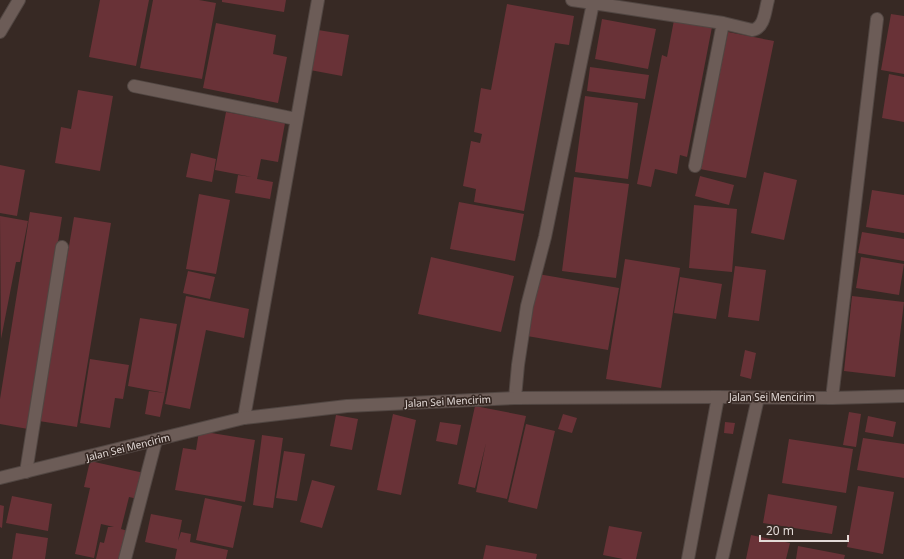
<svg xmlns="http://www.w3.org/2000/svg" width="904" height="559" viewBox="0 0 904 559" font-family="'Noto Sans',sans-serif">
<rect width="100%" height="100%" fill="#372924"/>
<path fill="#693237" d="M100,0H149L136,66L89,57Z
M153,0H199L216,3L202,79L140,68Z
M222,0H286L284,12L222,2Z
M507,4L574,16L569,45L555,43L524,211L474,202L476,189L463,186L471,141L480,143L482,134L474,132L481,88L491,90Z
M891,14L904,16V74L881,70Z
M602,19L656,29L648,69L595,59Z
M674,20L712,27L687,157L680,155L677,174L655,169L651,187L637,184L662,55L667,57Z
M216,23L276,35L273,54L287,57L278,103L203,88Z
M318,30L349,35L342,76L310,70Z
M728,32L774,41L746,178L700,169Z
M590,67L649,75L645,99L587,91Z
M889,74L904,77V122L882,118Z
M78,90L113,96L100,171L55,163L61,127L71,129Z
M585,96L638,103L628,179L575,172Z
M226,112L285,123L278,162L261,159L257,179L273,182L270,199L235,193L238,175L252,177L215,170Z
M191,153L216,159L212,182L186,177Z
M0,165L25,170L17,216L0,213Z
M764,172L797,180L784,240L751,233Z
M700,176L734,185L729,205L695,196Z
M574,177L629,184L616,278L562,271Z
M872,190L904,195V233L866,227Z
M199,194L230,200L216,274L186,269Z
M459,202L524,214L515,261L450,249Z
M694,205L737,209L732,272L689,268Z
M30,212L62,217L28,429L0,424V399Z
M0,216L28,221L20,262H16L1,339Z
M74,217L111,223L77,427L39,421Z
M862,232L904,239V261L858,253Z
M431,257L514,276L501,332L418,314Z
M861,257L904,264L899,295L856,288Z
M625,259L680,268L661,388L606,379Z
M735,266L766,270L759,321L728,317Z
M188,271L215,277L210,299L183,293Z
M538,274L619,288L608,350L527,336Z
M680,277L722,284L716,319L674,313Z
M186,296L249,309L244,338L206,330L190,409L165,404Z
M852,296L904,302L895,377L844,371Z
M140,318L177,324L165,393L128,386Z
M745,350L756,353L751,379L740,376Z
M90,359L129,365L123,399L115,398L110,428L80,423Z
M149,391L165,393L160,417L145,414Z
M475,406L526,416L507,499L476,492L486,443L475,488L458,484Z
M849,412L861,414L856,447L843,445Z
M393,414L416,420L401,495L377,490Z
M563,414L577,418L572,433L558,429Z
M336,415L358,419L352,450L330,446Z
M868,416L896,422L893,437L865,432Z
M440,422L461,425L457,445L436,441Z
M725,422L735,423L733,434L724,433Z
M526,424L555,431L537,509L508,502Z
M199,431L255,440L245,502L175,490L183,448L196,450Z
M262,435L283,438L273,508L253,505Z
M863,438L904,444V478L857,470Z
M789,439L853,449L846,493L782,483Z
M284,451L305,454L297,501L276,498Z
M90,461L144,473L138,499L129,497L121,529L128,531L122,559H96L100,542L104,543L108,527H114L101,524L94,558L75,554L90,488L84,487Z
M312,480L335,486L322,528L300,522Z
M858,486L894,492L883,554L847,547Z
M768,494L837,506L832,534L763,523Z
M12,496L52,504L48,531L6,523Z
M205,498L242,506L233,548L196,540Z
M0,505L4,506L2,528L0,527Z
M151,514L182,520L178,541L181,532L191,534L190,542L228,550L226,559H175L177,549L145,542Z
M609,526L642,532L636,559H623L603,555Z
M16,533L48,538L45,559H12Z
M751,535L790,543L786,559H746Z
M486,545L537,554L536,559H483Z
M798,546L845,555L844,559H796Z"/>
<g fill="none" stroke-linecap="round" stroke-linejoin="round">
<g stroke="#514642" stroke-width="14">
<path id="lane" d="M688,559L718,397
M722,559L758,398"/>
</g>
<g stroke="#514642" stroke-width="14">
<path id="street" d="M572,0L593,3
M0,32L19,0
M134,86L296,119
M695,166L723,23
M515,398L518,365L527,306L545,237L593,3L723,23L752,30C765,28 765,10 768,0
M832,398L877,19
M244,418L318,0
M26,472L62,247
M125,559L156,440"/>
</g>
<g stroke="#514642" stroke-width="14">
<path id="secondary" d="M0,478L244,418L347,406L515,398L718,397L832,398L904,396"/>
</g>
<use href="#lane" stroke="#6c5c57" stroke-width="12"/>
<use href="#street" stroke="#6c5c57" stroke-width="12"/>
<use href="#secondary" stroke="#6c5c57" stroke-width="12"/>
</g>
<g text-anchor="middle" stroke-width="3.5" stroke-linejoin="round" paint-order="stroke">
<g font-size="10" fill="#e3dad7" stroke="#372924">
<text x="772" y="401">Jalan Sei Mencirim</text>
<text transform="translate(448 401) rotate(-3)" y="4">Jalan Sei Mencirim</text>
<text transform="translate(128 447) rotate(-14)" y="4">Jalan Sei Mencirim</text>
</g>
</g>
<path d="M760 535v6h88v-6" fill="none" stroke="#e3dad7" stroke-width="2"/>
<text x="766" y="535" font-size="12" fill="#e3dad7" stroke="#372924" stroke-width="3" paint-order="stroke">20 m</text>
</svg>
